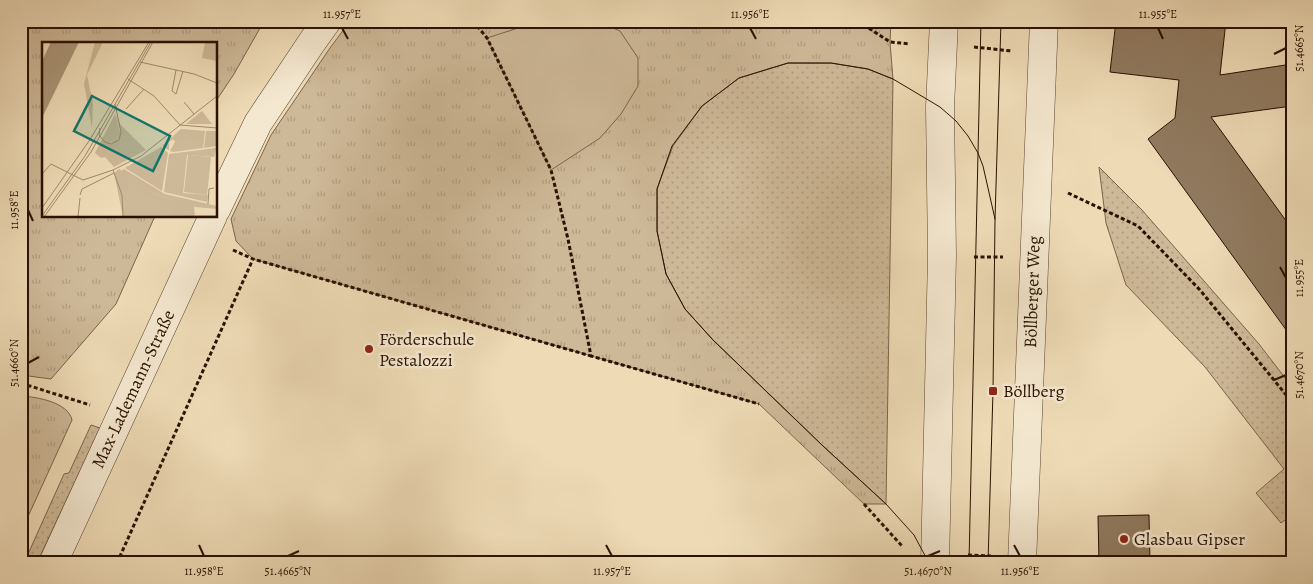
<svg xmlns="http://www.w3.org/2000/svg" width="1313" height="584" viewBox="0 0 1313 584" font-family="Alegreya,serif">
<defs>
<pattern id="grass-dots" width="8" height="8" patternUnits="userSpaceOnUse" patternTransform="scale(1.25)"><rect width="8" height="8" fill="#cdb897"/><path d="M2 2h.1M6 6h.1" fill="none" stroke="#b09d80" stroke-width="1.8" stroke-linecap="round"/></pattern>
<pattern id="park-tufts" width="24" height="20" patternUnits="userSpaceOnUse" patternTransform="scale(1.25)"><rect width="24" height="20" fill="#cdb897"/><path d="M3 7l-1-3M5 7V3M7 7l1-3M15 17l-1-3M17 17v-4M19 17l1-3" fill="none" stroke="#b09d80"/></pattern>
</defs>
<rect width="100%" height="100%" fill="#eedbb6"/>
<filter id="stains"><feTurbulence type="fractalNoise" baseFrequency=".004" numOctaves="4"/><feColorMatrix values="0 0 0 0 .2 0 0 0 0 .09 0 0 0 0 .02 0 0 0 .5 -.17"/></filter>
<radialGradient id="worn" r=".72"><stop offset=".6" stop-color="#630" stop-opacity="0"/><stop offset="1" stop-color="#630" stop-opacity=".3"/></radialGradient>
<path fill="url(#grass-dots)" stroke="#7c644c" d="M788,63H831L868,69L893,79L886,504L823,446L713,340L685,309L666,274L657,231V189L672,146L702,106L739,78Z
M1099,167L1142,210L1259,344L1292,387V515L1281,523L1256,493L1284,469L1205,367L1126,285L1106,223Z
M91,425L100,428L37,563H24L64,474L69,473Z"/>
<path fill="url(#park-tufts)" stroke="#7c644c" d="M21,21H264L234,74L216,101V44H44V216H155L116,304L51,379L21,375Z
M350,21H891L890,42L893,79L868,69L831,63H788L739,78L702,106L673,146L657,189V231L666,274L685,309L713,340L823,446L886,504H864L759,404L253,259L236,241L231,219L271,135L330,48Z
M21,396C37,397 68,402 72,420L21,532Z"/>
<path fill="#cdb897" stroke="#7c644c" d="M540,21H597L620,31L638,58V86L621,114L600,138L551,170L487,38Z"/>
<path fill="#907a5f" stroke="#2a1000" d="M1116,21H1226L1220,75L1292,64V106L1211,117L1292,229V338L1148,139L1175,118L1179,80L1110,72Z
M1149,515L1150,563H1099L1098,516Z"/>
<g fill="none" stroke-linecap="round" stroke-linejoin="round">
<g stroke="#5b432e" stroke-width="29">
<path id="minor" d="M216,210L258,123L312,42L327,21
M53,563L213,216"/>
</g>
<g stroke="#5b432e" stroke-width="29">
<path id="tertiary" d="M935,563L942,256L940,107L944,21
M1022,563L1044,21"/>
</g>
<path stroke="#2a1000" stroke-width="3" stroke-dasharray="4 2.5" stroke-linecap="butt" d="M473,21L487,38L551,170L568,239L591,356L759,404
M858,21L890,42L910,44
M974,47L1012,51
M1068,193L1138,226L1200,290L1292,402
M233,250L253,259L591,356
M974,257H1003
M21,385L30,386L90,405
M864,504L902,546
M968,555L991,556
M117,563L253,259"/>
<use href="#minor" stroke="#f4e8d0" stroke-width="28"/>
<use href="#tertiary" stroke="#f4e8d0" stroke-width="28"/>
<path stroke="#2a1000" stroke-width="1" d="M929,563L914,535L886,504L823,446L713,340L685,309L666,274L657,231V189L672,146L702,106L739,78L788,63H831L868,69L893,79L940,107L956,121L968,136L978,153L983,166L995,219
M969,563L978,153L981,21
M988,563L993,391L995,219L1001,21"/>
</g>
<path fill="none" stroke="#2a1000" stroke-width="2" d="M342,28L348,39M750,28L756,39M1158,28L1163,39M1274,54L1286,48M28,210L33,221M1280,267L1286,278M28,363L39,357M1274,380L1286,375M199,545L204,556M606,545L612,556M1014,545L1020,556M288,556L299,551M928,556L940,551"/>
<g fill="#8f2418" stroke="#f4e8d0" stroke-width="2">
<circle cx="369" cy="349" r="5"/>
<rect x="988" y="386" width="10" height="10" rx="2.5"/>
<circle cx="1124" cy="539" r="5"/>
</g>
<g text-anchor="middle" stroke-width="5" stroke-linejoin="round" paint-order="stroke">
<g font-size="18" fill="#2a1000" stroke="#f4e8d0">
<text transform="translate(1032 292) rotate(-88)" y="6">Böllberger Weg</text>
<text transform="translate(133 389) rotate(-65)" y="6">Max-Lademann-Straße</text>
</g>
<g font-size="18" fill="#2a1000" stroke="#f4e8d0" text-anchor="start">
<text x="379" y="345">Förderschule<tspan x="379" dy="21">Pestalozzi</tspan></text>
<text x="1003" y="397">Böllberg</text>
<text x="1134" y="545">Glasbau Gipser</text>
</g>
</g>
<g transform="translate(42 42)">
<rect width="175" height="175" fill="#eedbb6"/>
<path d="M53,0H61L45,33L51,62L50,86L42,42ZM160,69L170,82H144ZM73,72L79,93L75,100L66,101L60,97ZM82,127L123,152L175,164V167L153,165L113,152L86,135L79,129Z" fill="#cdb897"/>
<path d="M73,72L78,82L104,108L72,125L63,115L59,116L53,111L60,97L69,102L77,98L79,90ZM139,87L163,89L161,106L131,110L128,109L133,100L131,97L127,100V108L120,104ZM164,89H175V104L162,106ZM119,105L126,111L120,149L83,126ZM174,106L172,115L145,113L141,151L166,153L165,160L122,150L127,112ZM77,127L113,152L152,164L153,175H81L72,131Z" fill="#cdb897"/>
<path d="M163,0H175V19L160,16Z" fill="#cdb897"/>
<path d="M146,113L169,115L165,153L142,150Z" fill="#cdb897"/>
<path d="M9,0H37L0,76V19Z" fill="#ab9678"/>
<path fill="none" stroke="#a08a6d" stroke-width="1" d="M98,20L152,32L175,41M134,28L130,49L134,52L141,29M86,37L112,54L138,83L175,86M142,60L152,72M84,67L102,47M58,86L57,93L63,100L69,102L77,98L79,90L73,62M71,128L80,153L81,175M0,132L9,122L41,138L71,128L99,114L175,54M38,153L40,147L72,131M166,162L167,147L172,146M0,166L47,99L107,0M0,174L43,114L109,0M2,175L49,110L111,0M36,175L38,156M48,175L175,174"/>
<path fill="#0f766e" fill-opacity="0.15" stroke="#0f766e" stroke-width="2.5" d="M50,54L128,94L111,129L32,89Z"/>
<rect width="175" height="175" fill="none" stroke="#2a1000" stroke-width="2.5"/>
</g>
<rect width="1313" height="584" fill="none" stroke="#eedbb6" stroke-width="55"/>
<rect x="28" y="28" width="1258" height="528" fill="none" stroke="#2a1000" stroke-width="2"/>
<g font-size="12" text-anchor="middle" fill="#2a1000">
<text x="342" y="18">11.957°E</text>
<text x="750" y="18">11.956°E</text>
<text x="1158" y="18">11.955°E</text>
<text transform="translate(1299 48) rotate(-90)" y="4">51.4665°N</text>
<text transform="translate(14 210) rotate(-90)" y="4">11.958°E</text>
<text transform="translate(1299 278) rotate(-90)" y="4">11.955°E</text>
<text transform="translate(14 363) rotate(-90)" y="4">51.4660°N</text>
<text transform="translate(1299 375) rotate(-90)" y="4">51.4670°N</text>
<text x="204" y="575">11.958°E</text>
<text x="288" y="575">51.4665°N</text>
<text x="612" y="575">11.957°E</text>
<text x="928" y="575">51.4670°N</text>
<text x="1020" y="575">11.956°E</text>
</g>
<rect width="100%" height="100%" filter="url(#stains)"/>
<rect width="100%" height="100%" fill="url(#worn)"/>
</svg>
